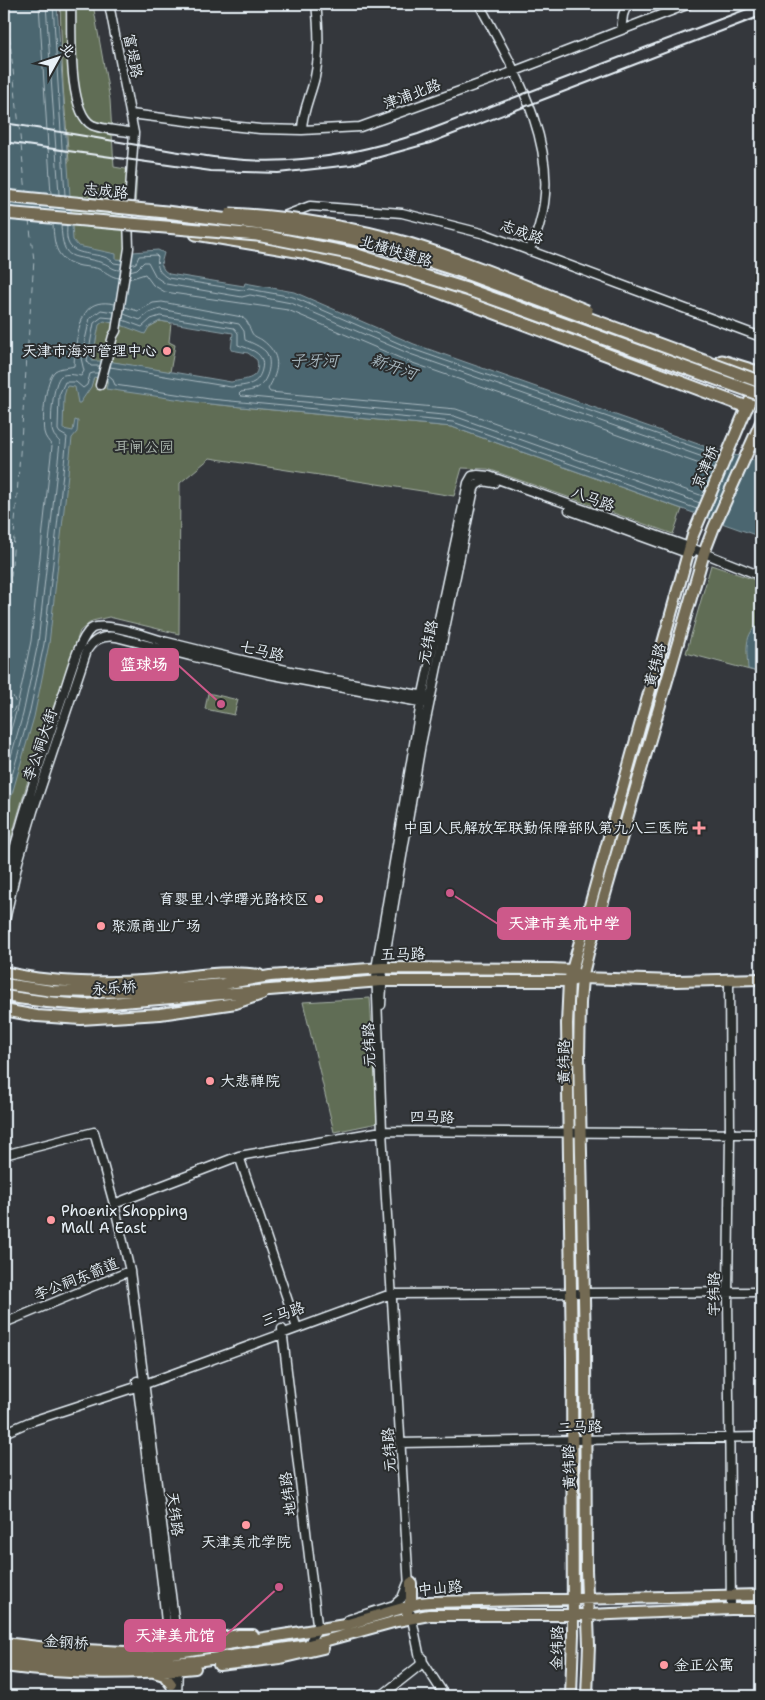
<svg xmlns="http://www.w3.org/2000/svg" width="765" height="1700" viewBox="0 0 765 1700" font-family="'Shantell Sans','LXGW WenKai TC',sans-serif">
<rect width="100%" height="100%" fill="#34373c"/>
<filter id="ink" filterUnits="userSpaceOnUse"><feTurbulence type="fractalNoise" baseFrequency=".02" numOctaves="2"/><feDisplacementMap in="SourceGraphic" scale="10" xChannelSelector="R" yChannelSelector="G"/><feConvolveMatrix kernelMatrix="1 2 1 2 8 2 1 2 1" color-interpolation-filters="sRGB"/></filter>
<g filter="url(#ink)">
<path fill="#616d54" stroke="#a4afa6" d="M60,4H93L110,100L114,167L137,171L133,246L121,325L149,327L160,321L171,323L169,342L175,345L170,372L112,362L210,404L452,427L682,509L673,534L488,469L462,468L454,496L210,458L180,483L179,634L109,617L92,621L80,631L28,780L4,862V154L69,162L63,86Z
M711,565L761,582V673L686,653Z
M208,693L238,700L234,715L205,709Z
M370,998L378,1123L334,1132L303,1002Z"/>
<path fill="#4b666f" stroke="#8a9ea6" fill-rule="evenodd" d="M4,4H57L73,240L78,246L116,254V259L132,260L133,252L158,250L164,253L161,264L164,270L169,274L244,286L245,283L294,292L414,344L715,450L761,462V537L452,427L210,404L106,389L108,381L94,377L91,387L80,403H78L75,387L67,386L64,396L63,429L73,431L75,420L78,421L77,432L72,438L49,644L34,717L4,822ZM104,321L121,325L145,334L149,327L160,321L233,333L231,350L248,353L257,360C261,380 246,379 231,382L108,361H92L99,325Z
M761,623V673L748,669C747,651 743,633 761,623Z"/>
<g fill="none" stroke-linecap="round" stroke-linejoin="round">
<path stroke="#a9b9c1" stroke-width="1" d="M39,4L51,194
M46,4L59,194
M53,4L65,195
M53,224C54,246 56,261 81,266C87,267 96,267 101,270C108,273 111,277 119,278
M61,225C63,265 73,253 103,263C110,265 112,270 120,270
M67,225C67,230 66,237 68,242C74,259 103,250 114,263L121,264
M131,265L136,263L139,256L156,255L158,257C156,267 159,273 168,278L242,290L249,289L293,297L412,349L720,456
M130,271L137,269L144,262H148L156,277L166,284L242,297L250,295L291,303L410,354L717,462
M129,279L145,274L153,285L165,292L288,310L407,361L714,469
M125,307L138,311L153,303L162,302L242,317C250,323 248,326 252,333C253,336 259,338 262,340C281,354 280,369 268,389L270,392L456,409L703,496
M124,314L140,320L149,313L160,309L239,324L244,331L245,340C252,343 260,346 266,352C273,362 268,379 260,386C254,391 247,391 241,392L239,394L241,396L454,416L700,503
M100,366H91L87,361L94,323L102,317L113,318
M110,367L231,387C238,386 248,386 254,382C258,380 261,374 262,369C266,353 250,349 238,345V333L234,328L160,316L151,319L142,327L123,320
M108,375L112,378L115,385L210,399L453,422L697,509
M4,754L16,712L31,641L52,446C49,441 45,438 44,432C42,419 45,380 55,371C61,367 68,368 74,366C74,357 76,347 77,338C82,315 87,298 115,304
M4,781L23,714L38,643L60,442C58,439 54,437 53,433C49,424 53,382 61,376C67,373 75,375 81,376L84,371L81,358L90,318L101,310L114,312
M4,804L29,715L44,644L67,437L60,433L58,430L59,395L65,382H76L83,388L87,385L90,374L93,373H98"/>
<path stroke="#a9b9c1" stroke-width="1" stroke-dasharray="6 5" stroke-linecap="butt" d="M6,4L26,192
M4,631L10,592L34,260L29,221
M4,690L13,696L16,704L4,736"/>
<g stroke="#e8f1f8" stroke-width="11">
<path id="minor" d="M71,4C72,30 67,111 92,125C100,129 124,131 134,133
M479,4C513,67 562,148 540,222C538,232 533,242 529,251
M621,30L623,15L627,4
M131,114L202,123L260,129L302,130L360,127L515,71L689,4
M302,130C302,112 311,95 315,77C320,53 319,29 316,4
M279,218L310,206L402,213L485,234L761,337
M100,385L113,336L116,331L129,248L128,219L134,133L109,4
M569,510L687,553H692
M4,890C19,824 41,759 63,695C68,680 79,638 91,629C104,620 151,638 167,642C253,664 339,682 426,696
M4,925L18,862L33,811L87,650C94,639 103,635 116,637L190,656L268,674L425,703
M729,980L730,1134L728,1293L731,1609
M381,1005L383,968L421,744L474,489L476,485L483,481L494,483
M4,1155L94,1132L114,1204L130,1271L178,1650
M239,1156L297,1328
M114,1204L239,1156L382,1131L761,1134
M4,1323L130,1271
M282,1329L317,1624L316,1630L307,1647
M137,1381L162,1583L169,1652
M4,1433L29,1422L145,1384L391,1294L761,1292
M399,1443L761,1437
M409,1588L382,1131L376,969L421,703L468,483L472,476L478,475L489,476L689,547L761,576
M347,1620L394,1605L402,1598L408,1583
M422,1657L423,1662L445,1696
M171,1679L172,1696
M177,1696L178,1666
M381,1696L419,1666L421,1663L411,1614"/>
</g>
<g stroke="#e8f1f8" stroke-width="14">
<path id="major" d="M4,972C53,984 105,984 156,980C190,977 224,970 259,975
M4,984L52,991L98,992L138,991L223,984L270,976L383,968L552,969L571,970L582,978L676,981L761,979
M4,996L47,1002L85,1005L381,981H569L574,980
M4,1010L37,1016L81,1019L160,1014L236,1003L262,994
M407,1612L411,1599V1583
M4,1643L47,1648L125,1652
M157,1649L239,1635H253
M4,1651L91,1659L153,1656L345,1625L420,1603L430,1602L761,1595
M4,1659L66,1666L94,1667L126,1666L196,1661L309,1645L397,1621L429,1615H588L731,1609H761
M219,1665L280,1658L323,1648
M4,1666C69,1675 129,1675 195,1668
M154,1672L164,1675L171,1684
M571,1696L573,1634L572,1357L567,1024L569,981L693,535L747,407L761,378
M587,1696L589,1645L586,1570L585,1347L579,1056L580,1003L582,978L588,953L704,553L714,527L761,422"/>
</g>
<g stroke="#e8f1f8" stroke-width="15">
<path id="highway" d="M196,234L302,252L407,280L747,407
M722,361L761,373"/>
</g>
<use href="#minor" stroke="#2a2d2e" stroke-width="8"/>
<use href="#major" stroke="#736b52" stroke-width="10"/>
<use href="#highway" stroke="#736b52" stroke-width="11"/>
<path stroke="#e8f1f8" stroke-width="2" d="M4,123C50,130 97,138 143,146C196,155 249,165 302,159C342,156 380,146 418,134L760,4
M4,142L211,171L278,173L351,165L430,143L761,16"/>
<g stroke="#e8f1f8" stroke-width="15" stroke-linecap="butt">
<path id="highway-bridge" d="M4,196L166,212L277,226L349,238L378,245L463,272L761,382
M4,213L257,235L354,254L466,289L761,395
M230,214C289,217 349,227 406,243C468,262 527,287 587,311"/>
</g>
<use href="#highway-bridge" stroke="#736b52" stroke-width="11"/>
</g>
</g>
<g fill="#ff9aa2" stroke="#2a2d2e" stroke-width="2">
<circle cx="167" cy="351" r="5"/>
<path d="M696.5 820.5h5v5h5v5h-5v5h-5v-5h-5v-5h5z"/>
<circle cx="319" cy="899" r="5"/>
<circle cx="101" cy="926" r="5"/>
<circle cx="210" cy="1081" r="5"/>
<circle cx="51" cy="1220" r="5"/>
<circle cx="246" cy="1525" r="5"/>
<circle cx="664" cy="1665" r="5"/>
</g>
<g text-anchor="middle" stroke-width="4" stroke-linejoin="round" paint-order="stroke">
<g font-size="15" fill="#e8f1f8" stroke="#2a2d2e">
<text transform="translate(133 56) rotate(79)" y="5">富堤路</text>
<text transform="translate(412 94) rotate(-20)" y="5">津浦北路</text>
<text transform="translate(106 191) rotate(5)" y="5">志成路</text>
<text transform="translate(522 232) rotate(20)" y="5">志成路</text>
<text transform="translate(396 251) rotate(17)" y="5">北横快速路</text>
<text transform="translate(705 467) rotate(-67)" y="5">京津桥</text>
<text transform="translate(593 499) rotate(20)" y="5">八马路</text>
<text transform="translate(428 642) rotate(-78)" y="5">元纬路</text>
<text transform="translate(262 651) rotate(13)" y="5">七马路</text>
<text transform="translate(655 665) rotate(-75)" y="5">黄纬路</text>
<text transform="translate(40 745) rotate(-71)" y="5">李公祠大街</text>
<text transform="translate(403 954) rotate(-1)" y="5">五马路</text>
<text transform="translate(114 988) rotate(-4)" y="5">永乐桥</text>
<text transform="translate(369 1045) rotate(-92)" y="5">元纬路</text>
<text transform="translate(564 1062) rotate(-90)" y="5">黄纬路</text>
<text transform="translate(432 1117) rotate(1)" y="5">四马路</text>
<text transform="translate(76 1279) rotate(-22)" y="5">李公祠东箭道</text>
<text transform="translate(714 1294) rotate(-90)" y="5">宇纬路</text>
<text transform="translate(283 1314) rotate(-20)" y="5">三马路</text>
<text transform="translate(580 1427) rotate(-1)" y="5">二马路</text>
<text transform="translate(389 1450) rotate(-93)" y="5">元纬路</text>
<text transform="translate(569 1467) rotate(-91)" y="5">黄纬路</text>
<text transform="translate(288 1494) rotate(-97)" y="5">地纬路</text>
<text transform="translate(175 1514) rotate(83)" y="5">天纬路</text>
<text transform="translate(440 1588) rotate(-5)" y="5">中山路</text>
<text transform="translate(66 1642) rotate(4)" y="5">金钢桥</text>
<text transform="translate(557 1648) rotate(-89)" y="5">金纬路</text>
</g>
<g font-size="15" fill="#e8f1f8" stroke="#2a2d2e" text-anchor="start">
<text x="157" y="356" text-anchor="end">天津市海河管理中心</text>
<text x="688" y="833" text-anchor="end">中国人民解放军联勤保障部队第九八三医院</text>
<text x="309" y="904" text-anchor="end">育婴里小学曙光路校区</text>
<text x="111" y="931">聚源商业广场</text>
<text x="220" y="1086">大悲禅院</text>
<text x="61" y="1216">Phoenix Shopping<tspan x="61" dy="17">Mall A East</tspan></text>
<text x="246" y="1547" text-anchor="middle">天津美术学院</text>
<text x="674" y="1670">金正公寓</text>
</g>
<g font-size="15" fill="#abb6ae" stroke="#2a2d2e">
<text x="144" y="452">耳闸公园</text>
</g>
<g font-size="16" font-style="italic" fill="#a9b9c1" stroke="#2a2d2e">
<text x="314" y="366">子牙河</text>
<text transform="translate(394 366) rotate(20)" y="6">新开河</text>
</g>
</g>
<path fill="none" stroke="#cd598a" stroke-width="2" d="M221 704L178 665M450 893L498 924M279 1587L225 1636"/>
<g fill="#cd598a" stroke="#2a2d2e" stroke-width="2">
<circle cx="221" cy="704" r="5"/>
<circle cx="450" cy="893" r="5"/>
<circle cx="279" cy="1587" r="5"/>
</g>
<g fill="#cd598a" stroke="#cd598a" stroke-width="2">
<rect x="110" y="649" width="68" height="31" rx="5"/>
<rect x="498" y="908" width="132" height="31" rx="5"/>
<rect x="125" y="1620" width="100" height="31" rx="5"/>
</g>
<g font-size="16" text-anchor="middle" font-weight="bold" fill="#fff">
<text x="144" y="670">篮球场</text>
<text x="564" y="929">天津市美术中学</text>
<text x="175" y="1641">天津美术馆</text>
</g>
<rect width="765" height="1700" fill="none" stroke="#2a2d2e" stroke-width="20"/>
<rect x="10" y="10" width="745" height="1680" fill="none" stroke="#e8f1f8" stroke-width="2" filter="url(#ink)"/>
<g transform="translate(58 58) rotate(50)" stroke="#2a2d2e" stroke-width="4" paint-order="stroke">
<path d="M0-4L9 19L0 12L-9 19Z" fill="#e8f1f8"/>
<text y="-8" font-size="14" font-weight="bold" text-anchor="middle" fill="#e8f1f8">北</text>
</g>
</svg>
